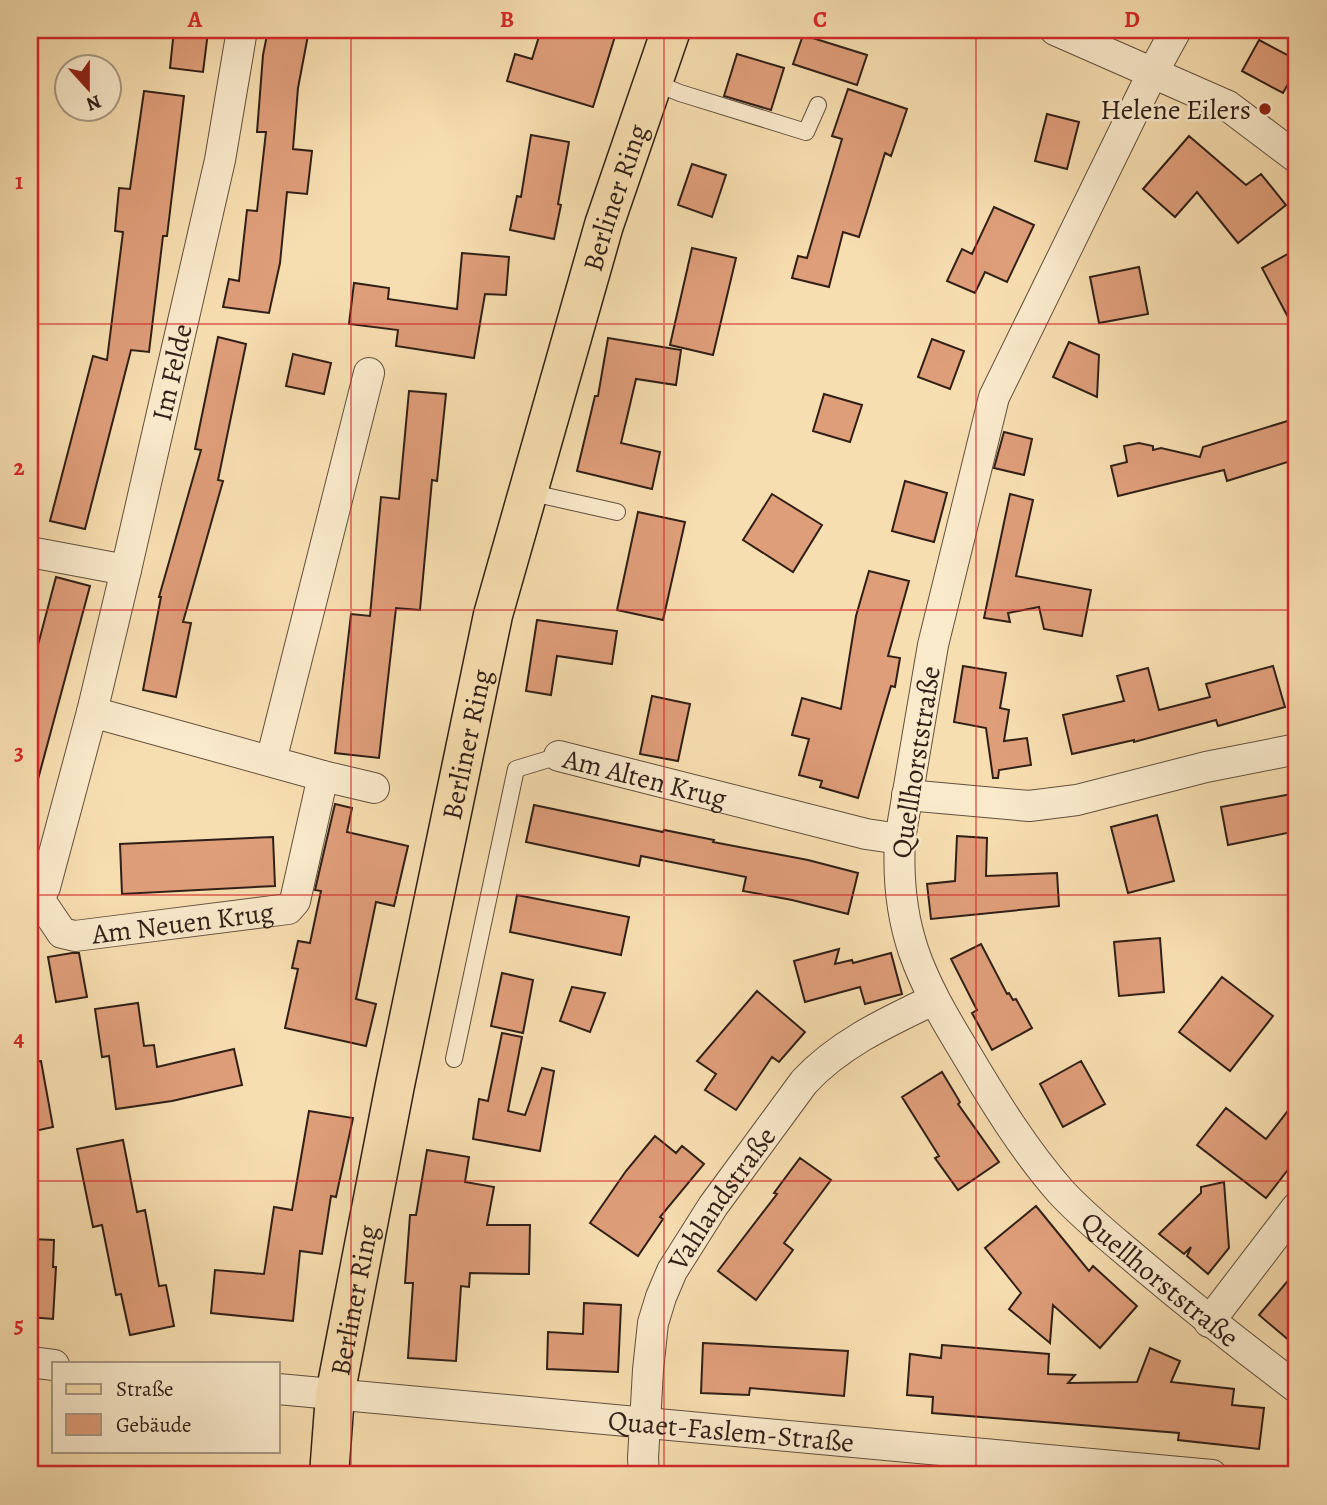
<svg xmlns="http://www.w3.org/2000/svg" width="1327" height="1505" viewBox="0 0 1327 1505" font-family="Alegreya,serif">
<rect width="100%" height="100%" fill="#f7deb0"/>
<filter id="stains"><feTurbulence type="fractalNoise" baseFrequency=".00286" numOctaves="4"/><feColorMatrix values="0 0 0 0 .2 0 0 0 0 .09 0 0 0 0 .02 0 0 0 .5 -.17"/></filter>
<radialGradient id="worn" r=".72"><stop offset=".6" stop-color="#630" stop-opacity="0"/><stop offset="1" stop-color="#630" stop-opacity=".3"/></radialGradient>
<path fill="#df9e7a" stroke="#301f17" stroke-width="2" d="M174,30L208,32L203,72L170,68Z
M268,30H309L298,88L293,149L312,151L307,194L287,192L280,263L269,313L223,307L229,279L239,281L247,210L257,211L266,132H257L263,55Z
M541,30H617L593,107L507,81L515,54L532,59Z
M803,35L867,55L857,85L793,64Z
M1259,40L1297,60V68L1283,93L1242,71Z
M737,54L784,68L771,110L724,96Z
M848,89L907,109L891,156L885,153L859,237L843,232L829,287L792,278L798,256L807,258L842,139L832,136Z
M144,91L184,96L167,236H163L149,352L131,350L85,529L50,521L93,356L107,360L123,232L115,231L119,188L130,189Z
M1047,114L1079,122L1067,169L1035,161Z
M531,135L569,142L558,204L561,205L554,239L510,230L517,196L521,197Z
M1189,136L1246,185L1261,174L1286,205L1238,243L1197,192L1175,217L1143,189Z
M692,164L726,175L712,217L678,205Z
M994,207L1034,225L1007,282L985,272L975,293L947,281L962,249L972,254Z
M692,248L736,258L713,355L670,345Z
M1297,249V334L1262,268Z
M462,253L509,257L506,295L485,294L474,358L396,346L398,330L349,324L354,283L389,288L388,299L457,309Z
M1139,267L1148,314L1099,323L1090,277Z
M218,337L246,344L218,480L223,481L183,622L191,623L176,697L143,690L161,597H159L201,450L195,449Z
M608,338L681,350L676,385L636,379L621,443L660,452L652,489L577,471L595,396H598Z
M932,339L964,351L950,389L918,377Z
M1069,342L1099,355L1097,397L1053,377Z
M293,354L331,363L324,394L286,386Z
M409,391L446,394L437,481L432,480L420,610L396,608L379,758L335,753L351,614L370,616L381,497L399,499Z
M824,394L862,405L850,442L813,431Z
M1297,418V459L1227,481L1224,470L1118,496L1111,466L1127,462L1124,446L1139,443L1153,446V450L1161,448L1200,457L1203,447Z
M1004,432L1032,439L1024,475L994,468Z
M905,481L947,493L934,542L892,531Z
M772,494L822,525L793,572L743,540Z
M1010,494L1033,500L1016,576L1091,590L1082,636L1044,629L1039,607L1008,613L1010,622L984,618Z
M638,512L685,522L663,620L617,610Z
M869,571L909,581L888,656L900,658L895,687L891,686L858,798L820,787L822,781L799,775L809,739L792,735L802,698L841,709L856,616Z
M56,577L90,586L37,783L30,782V675Z
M537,620L617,631L612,664L557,656L551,695L526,691Z
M963,666L1006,673L1000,708L1009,710L1004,741L1027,738L1031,765L999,770L998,778H993L986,728L954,722Z
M1273,666L1285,707L1218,726L1216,720L1134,742V740L1072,754L1063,715L1124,701L1117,676L1148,668L1159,710L1210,697L1206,684Z
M652,696L690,704L678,761L640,754Z
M1297,793V831L1228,845L1221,807Z
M335,804L352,808L347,832L408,846L394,906L376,902L356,999L376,1004L366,1046L285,1028L298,969L292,968L298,941L310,943L321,891L315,890Z
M534,805L663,832L664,830L714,840L713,842L808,860L858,873L848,914L792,900L743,891L746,877L641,856L639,866L526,842Z
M1157,815L1174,881L1128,893L1111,827Z
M957,836L987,838L986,876L1057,873L1059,906L931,919L927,884L955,881Z
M273,837L275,886L122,894L120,844Z
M517,895L629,917L621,955L510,932Z
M1160,938L1164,992L1119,996L1114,942Z
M981,944L1007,994L1009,993L1013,1000L1016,999L1032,1028L992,1050L972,1013L977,1010L951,959Z
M839,949L835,964L852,960L853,963L891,953L902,994L865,1004L860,987L805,1002L794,961Z
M72,953H79L87,997L56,1002L48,957Z
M502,973L533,980L523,1033L491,1026Z
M1222,977L1273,1016L1230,1071L1179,1032Z
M572,987L605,993L590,1032L560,1021Z
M757,991L805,1032L779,1062L772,1057L736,1110L705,1090L716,1074L697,1061Z
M138,1003L144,1046L154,1045L157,1067L234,1049L242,1085L172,1101L116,1109L109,1056L102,1057L95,1009Z
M502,1033L522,1037L508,1111L525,1115L542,1068L554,1071L540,1151L473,1139L479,1099L488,1101Z
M41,1061L53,1127L30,1132V1062Z
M1081,1061L1105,1104L1063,1127L1040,1084Z
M942,1072L960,1102L958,1104L999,1162L958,1190L935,1158L939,1156L902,1097Z
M1297,1099V1158L1266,1198L1197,1145L1226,1108L1266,1139Z
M309,1111L353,1118L336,1197L331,1196L322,1254L300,1251L293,1321L211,1313L215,1270L264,1274L274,1207L292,1210Z
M655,1136L676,1153L682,1146L704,1164L660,1217L663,1219L638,1256L590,1223L626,1171Z
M123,1140L137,1212L145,1210L159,1286L166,1285L174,1326L130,1335L121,1294L116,1295L102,1225L93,1227L77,1149Z
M427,1150L469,1157L465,1182L494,1187L487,1225H530L529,1274L470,1273L469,1287L461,1286L456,1361L408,1358L413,1283H405L410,1215H416Z
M800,1158L831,1180L784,1243L793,1250L756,1300L718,1271L777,1194L774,1193Z
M1224,1182L1229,1248L1208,1274L1187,1256L1191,1247L1184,1254L1159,1234L1201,1193V1187Z
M1036,1206L1089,1271L1093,1266L1137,1306L1100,1348L1053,1305L1050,1343L1009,1309L1021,1293L985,1248Z
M31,1239L54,1240L53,1267H56L53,1319L30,1317Z
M1297,1270V1347L1259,1315Z
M584,1303L621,1305L618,1372L547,1369L548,1332L583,1334Z
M703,1343L848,1351L844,1396L750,1388L749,1395L701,1393Z
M942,1345L1049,1354L1048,1374L1075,1375L1068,1383L1137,1382L1150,1348L1180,1361L1171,1382L1234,1389L1232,1405L1264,1408L1259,1449L1178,1440L1179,1433L932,1413L933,1397L907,1395L910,1354L941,1358Z"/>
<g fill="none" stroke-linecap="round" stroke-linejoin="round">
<g stroke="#624f3d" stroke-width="18">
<path id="lane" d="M653,82L680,93L806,132L818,105
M528,492L617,512
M454,1059L516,769L559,756"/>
</g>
<g stroke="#624f3d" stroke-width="32">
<g id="street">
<path d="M1055,30L1228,106L1297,158"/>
<path id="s1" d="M1176,30L1152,74L994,397L933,645L900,839C895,929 920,978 965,1052C994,1101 1024,1150 1061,1192C1085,1218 1113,1240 1140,1263C1191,1306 1244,1348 1297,1388"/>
<path d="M30,552L126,570"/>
<path d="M92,712L323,776L374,788"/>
<path id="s2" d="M559,756L866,834L900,839"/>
<path d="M271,761L369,373"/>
<path d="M907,795L1029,806L1077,800L1206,767L1297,749"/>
<path id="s3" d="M39,899L62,933L75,936L288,909L295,901L323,776"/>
<path id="s4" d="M30,902L39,899L45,887L92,712L126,570L220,160L242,30"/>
<path d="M1209,1322L1297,1207"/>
<path d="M30,1362L54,1365"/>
<path id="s5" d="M278,1389L1212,1475"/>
<path id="s6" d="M644,1475L643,1458L648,1370L653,1323L661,1297L672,1271L713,1206L804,1082C839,1044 887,1022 933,1000"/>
</g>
</g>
<g stroke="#301f17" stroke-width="41">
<g id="primary">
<path id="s7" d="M329,1475L335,1395L395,1085L493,615L604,225L671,30"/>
</g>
</g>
<use href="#lane" stroke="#faeacc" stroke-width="16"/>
<use href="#street" stroke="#faeacc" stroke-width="30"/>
<use href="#primary" stroke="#f7deb0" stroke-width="38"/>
</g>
<path fill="none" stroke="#d62828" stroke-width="2" stroke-opacity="0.55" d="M351,30V1475M664,30V1475M976,30V1475M30,324H1297M30,610H1297M30,895H1297M30,1181H1297"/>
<circle fill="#8f2418" stroke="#faeacc" stroke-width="2.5" cx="1265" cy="109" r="7"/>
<g text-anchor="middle" stroke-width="5" stroke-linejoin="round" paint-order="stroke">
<g font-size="28" fill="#301f17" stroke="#faeacc" text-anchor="end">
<text x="1251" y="119">Helene Eilers</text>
</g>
<g font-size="28" fill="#301f17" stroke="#faeacc">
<text dy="10" stroke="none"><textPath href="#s7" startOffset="1311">Berliner Ring</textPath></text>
<text dy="10" stroke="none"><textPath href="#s4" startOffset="553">Im Felde</textPath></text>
<text dy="10" stroke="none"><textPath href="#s7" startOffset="744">Berliner Ring</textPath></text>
<text transform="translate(915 762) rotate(-81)" y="10">Quellhorststraße</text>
<text dy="10" stroke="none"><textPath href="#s2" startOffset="89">Am Alten Krug</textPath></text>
<text dy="10" stroke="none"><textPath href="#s3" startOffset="163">Am Neuen Krug</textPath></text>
<text dy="10" stroke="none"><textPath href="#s6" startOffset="296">Vahlandstraße</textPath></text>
<text dy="10" stroke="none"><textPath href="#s1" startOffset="1391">Quellhorststraße</textPath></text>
<text dy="10" stroke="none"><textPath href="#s7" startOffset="177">Berliner Ring</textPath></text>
<text dy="10" stroke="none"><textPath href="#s5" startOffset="455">Quaet-Faslem-Straße</textPath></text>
</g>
</g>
<rect width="1327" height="1505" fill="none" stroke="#f7deb0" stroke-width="77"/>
<rect x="52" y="1362" width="228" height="91" fill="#faeacc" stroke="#a99984" stroke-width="2"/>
<rect x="66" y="1384" width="35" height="10" fill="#f7deb0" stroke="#a99984" stroke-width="2"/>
<text x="116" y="1396" font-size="21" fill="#301f17">Straße</text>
<rect x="66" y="1414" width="35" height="21" fill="#df9e7a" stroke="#a99984" stroke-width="2"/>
<text x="116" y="1432" font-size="21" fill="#301f17">Gebäude</text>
<g transform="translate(88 88) rotate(159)"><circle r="33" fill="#faeacc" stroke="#a99984" stroke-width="2"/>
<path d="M0-5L12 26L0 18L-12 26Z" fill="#8f2418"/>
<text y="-10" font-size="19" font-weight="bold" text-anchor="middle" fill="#301f17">N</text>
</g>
<rect x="38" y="38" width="1250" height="1428" fill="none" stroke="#d62828" stroke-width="2.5"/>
<g font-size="23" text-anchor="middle" font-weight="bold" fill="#d62828">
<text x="195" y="27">A</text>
<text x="507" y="27">B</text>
<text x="820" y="27">C</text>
<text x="1132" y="27">D</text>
<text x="19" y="189">1</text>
<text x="19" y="475">2</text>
<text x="19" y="760">3</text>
<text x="19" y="1046">4</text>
<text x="19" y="1332">5</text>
</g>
<rect width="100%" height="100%" filter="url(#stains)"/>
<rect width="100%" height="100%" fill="url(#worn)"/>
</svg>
